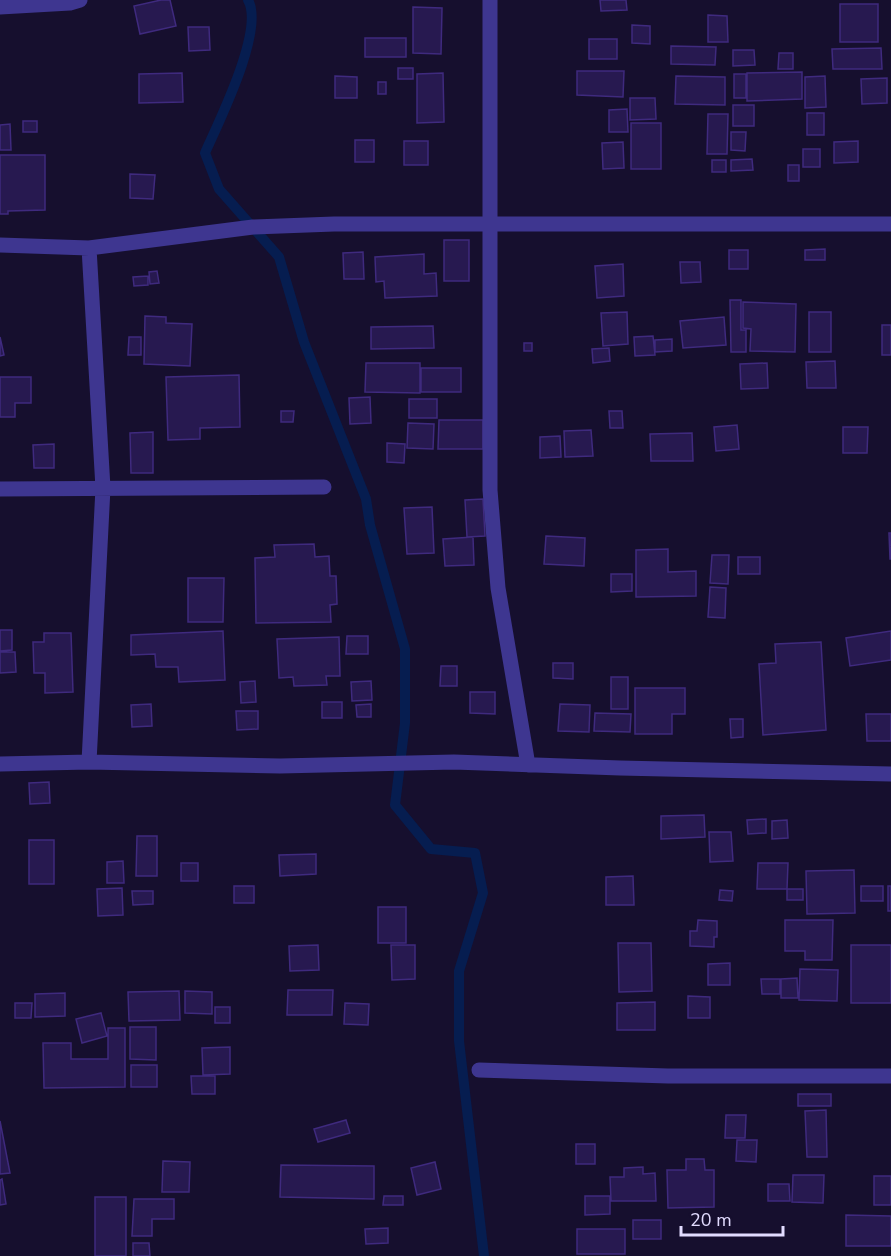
<svg xmlns="http://www.w3.org/2000/svg" width="891" height="1256" viewBox="0 0 891 1256" font-family="'Nunito Sans',sans-serif">
<rect width="100%" height="100%" fill="#160f2e"/>
<g fill="none" stroke-linecap="round" stroke-linejoin="round">
<path stroke="#061d50" stroke-width="10" d="M248,0C265,30 219,121 205,153L219,189L279,257L304,342L366,499L370,525L405,649V723L395,805L431,849L475,853L483,893L459,971V1041L484,1256"/>
</g>
<path fill="#271950" stroke="#3f2a7e" stroke-width="1.5" d="M161,0H170L176,26L140,34L134,6Z
M600,0H626L627,10L601,11Z
M840,4H878V42H840Z
M413,7L442,8L441,54L413,53Z
M708,15L727,16L728,42H708Z
M632,25L650,26V44L632,43Z
M188,27H209L210,50L189,51Z
M365,38H406V57H365Z
M589,39H617V59H589Z
M671,46L716,47L715,65L671,64Z
M881,48L882,69H833L832,49Z
M733,50H754L755,65L733,66Z
M779,53H793V69H778Z
M398,68H413V79H398Z
M577,71H624L623,97L577,95Z
M802,72V99L747,101V73Z
M182,73L183,102L139,103V74Z
M443,73L444,122L417,123V74Z
M734,74H746V98H734Z
M335,76L357,77V98H335Z
M676,76L725,77V105L675,104Z
M825,76L826,107L805,108V77Z
M887,78V103L862,104L861,79Z
M378,82H386V94H378Z
M630,98H655L656,119L630,120Z
M733,105H754V126H733Z
M627,109L628,132H609V110Z
M807,113H824V135H807Z
M708,114H728L727,154H707Z
M23,121H37V132H23Z
M631,123H661V169H631Z
M10,124L11,150H0V125Z
M731,132H746L745,151L731,150Z
M355,140H374V162H355Z
M404,141H428V165H404Z
M858,141V162L834,163V142Z
M623,142L624,168L603,169L602,143Z
M803,149H820V167H803Z
M0,155H45V210L8,211V214H0Z
M752,159L753,170L731,171V160Z
M712,160H726V172H712Z
M788,165H799V181H788Z
M130,174L155,175L153,199L130,198Z
M444,240H469V281H444Z
M825,249V260H805V250Z
M729,250H748V269H729Z
M363,252L364,279H344L343,253Z
M424,254V274L436,273L437,296L385,298L384,281L376,282L375,257Z
M680,262H700L701,282L681,283Z
M623,264L624,296L597,298L595,266Z
M157,271L159,283L150,284L149,272Z
M148,276V285L134,286L133,277Z
M730,300H741V330H746V352H731Z
M743,302L796,304L795,352L750,351L751,329L743,328Z
M627,312L628,344L603,346L601,313Z
M809,312H831V352H809Z
M145,316L166,317V323L192,324L190,366L144,364Z
M724,317L726,345L683,348L680,321Z
M882,325H891V355H882Z
M433,326L434,348L371,349V327Z
M653,336L655,355L635,356L634,337Z
M0,337L4,355L0,356Z
M129,337H141V355H128Z
M672,339V351L655,352V340Z
M524,343H532V351H524Z
M609,348L610,361L593,363L592,349Z
M835,361L836,388H807L806,362Z
M366,363H420V393L365,392Z
M767,363L768,388L741,389L740,364Z
M421,368H461V392H421Z
M239,375L240,427L200,428V439L168,440L166,377Z
M0,377H31V403H15V417H0Z
M370,397L371,423L350,424L349,398Z
M409,399H437V418H409Z
M281,411H294L293,422H281Z
M609,411H622L623,428H610Z
M439,420H483V449H438Z
M408,423L434,424L433,449L407,448Z
M737,425L739,449L716,451L714,427Z
M843,427H868L867,453H843Z
M591,430L593,456L565,457L564,431Z
M153,432V473H131L130,433Z
M692,433L693,461H651L650,434Z
M560,436L561,457L540,458V437Z
M387,443L405,444L404,463L387,462Z
M54,444V468H34L33,445Z
M483,499L485,536L467,537L465,500Z
M432,507L434,553L407,554L404,508Z
M889,533H891V559H890Z
M546,536L585,538L584,566L544,564Z
M473,537L474,565L445,566L443,539Z
M314,544L315,557L329,556L330,576H336L337,604L330,605L331,622L256,623L255,558L275,557L274,545Z
M668,549V572L696,571V596L636,597V550Z
M712,555H729L728,584L710,583Z
M738,557H760V574H738Z
M611,574H632V591L611,592Z
M188,578H224L223,622H188Z
M710,587L726,588L725,618L708,617Z
M0,630H12V650L0,651Z
M223,631L225,680L179,682L178,667H156L155,654L131,655V635Z
M891,631V660L850,666L846,638Z
M44,633H71L73,692L45,693V673H34L33,642H44Z
M347,636H368V654H346Z
M339,637L340,676H326L327,685L294,686L293,677L279,678L277,639Z
M821,642L826,730L763,735L759,664L776,663L775,644Z
M0,652H15L16,672L0,673Z
M553,663H573V679L553,678Z
M441,666H457V686H440Z
M611,677H628V709H611Z
M255,681L256,702L241,703L240,682Z
M371,681L372,700L352,701L351,682Z
M635,688H685V714H672V734H635Z
M470,692H495V714L470,713Z
M322,702H342V718H322Z
M151,704L152,726L132,727L131,705Z
M371,704V717H357L356,705Z
M560,704L590,705L589,732L558,731Z
M236,711H258V729L237,730Z
M595,713L631,714L630,732L594,731Z
M866,714H891V741H867Z
M730,719H743V737L731,738Z
M49,782L50,803L30,804L29,783Z
M704,815L705,837L661,839V816Z
M766,819V833L748,834L747,820Z
M787,820L788,838L772,839V821Z
M709,832H731L733,861L710,862Z
M137,836H157V876H136Z
M29,840H54V884H29Z
M316,854V874L280,876L279,855Z
M123,861L124,883H107V862Z
M181,863H198V881H181Z
M758,863H788L787,889H757Z
M854,870L855,913L807,914L806,871Z
M633,876L634,905H606V877Z
M234,886H254V903H234Z
M861,886H883V901H861Z
M888,886H891V911H888Z
M122,888L123,915L98,916L97,889Z
M787,889H803V900H787Z
M720,890L733,891L732,901L719,900Z
M132,891H153V904L133,905Z
M378,907H406V943H378Z
M698,920L717,921V937H714V947L690,946V931H697Z
M785,920H833L832,960H805V951H785Z
M618,943H651L652,991L619,992Z
M318,945L319,970L290,971L289,946Z
M391,945H415V979L392,980Z
M851,945H891V1003H851Z
M730,963V985H708V964Z
M800,969L838,970L837,1001L799,1000Z
M797,978L798,998H781V979Z
M761,979H780V994H762Z
M288,990H333L332,1015H287Z
M179,991L180,1020L129,1021L128,992Z
M185,991L212,992V1014L185,1013Z
M65,993V1016L35,1017V994Z
M688,996L710,997V1018H688Z
M655,1002V1030H617V1003Z
M15,1003H32L31,1018H15Z
M345,1003L369,1004L368,1025L344,1024Z
M215,1007H230V1023H215Z
M101,1013L107,1036L82,1043L76,1019Z
M130,1027H156V1060L130,1059Z
M108,1028H125V1087L44,1088L43,1043H71V1059H108Z
M230,1047V1074L203,1075L202,1048Z
M131,1065H157V1087H131Z
M191,1076H215V1094H192Z
M798,1094H831V1106H798Z
M826,1110L827,1157H807L805,1111Z
M726,1115H746L745,1138H725Z
M346,1120L350,1133L318,1142L314,1129Z
M0,1121L10,1173L0,1174Z
M737,1140H757L756,1162L736,1161Z
M576,1144H595V1164H576Z
M686,1159H704L705,1170H714V1207L668,1208L667,1170H686Z
M163,1161L190,1162L189,1192H162Z
M435,1162L441,1189L417,1195L411,1168Z
M281,1165L374,1166V1199L280,1197Z
M643,1167V1174L655,1173L656,1201H611L610,1177H624V1168Z
M793,1175H824L823,1203L792,1202Z
M874,1176H891V1205H874Z
M2,1179L6,1204L0,1205V1180Z
M768,1184H789L790,1201H768Z
M384,1196H403V1205H383Z
M585,1196H610V1214L585,1215Z
M95,1197H126V1256H95Z
M134,1199H174V1219H152V1236H132Z
M846,1215L891,1216V1246H846Z
M633,1220H661V1239H633Z
M388,1228V1243L366,1244L365,1229Z
M577,1229H625V1254H577Z
M133,1243H149L150,1256H133Z"/>
<g fill="none" stroke-linecap="round" stroke-linejoin="round">
<path stroke="#3e3690" stroke-width="15" d="M490,0V490L498,588L528,765
M0,7L70,3L80,0
M0,245L89,248L253,227L334,224H891
M89,248L103,488L89,762
M0,489L324,487
M0,764L89,762L280,766L454,762L620,768L891,774
M479,1070L668,1076H891"/>
</g>
<path d="M681 1226v9h102v-9" fill="none" stroke="#e2dcff" stroke-width="3"/>
<text x="690" y="1226" font-size="18" fill="#e2dcff" stroke="#160f2e" stroke-width="4.5" paint-order="stroke">20 m</text>
</svg>
